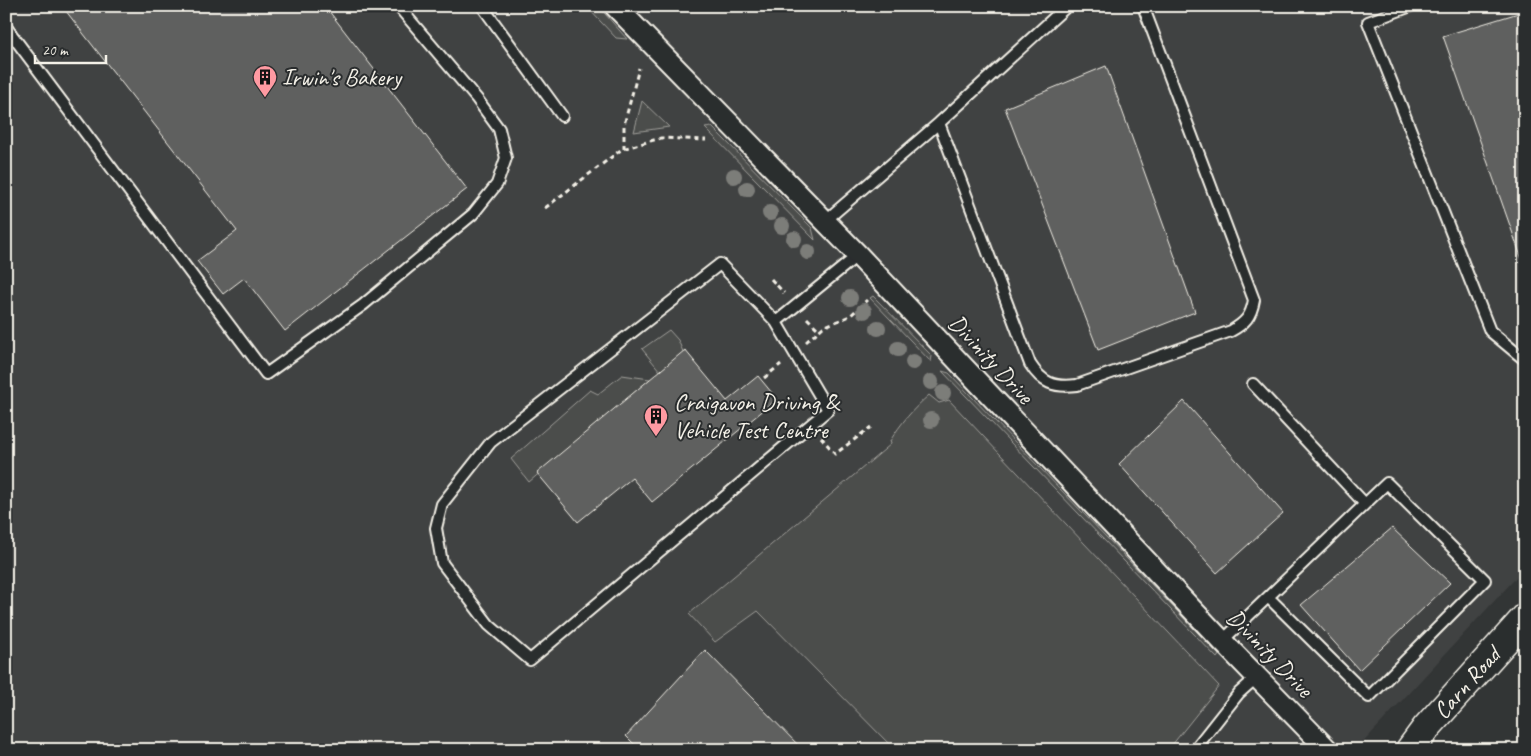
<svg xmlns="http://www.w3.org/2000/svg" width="1531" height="756" viewBox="0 0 1531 756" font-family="Caveat,sans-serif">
<rect width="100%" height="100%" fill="#323535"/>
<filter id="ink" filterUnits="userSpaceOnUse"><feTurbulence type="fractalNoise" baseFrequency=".02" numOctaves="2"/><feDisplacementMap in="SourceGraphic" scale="10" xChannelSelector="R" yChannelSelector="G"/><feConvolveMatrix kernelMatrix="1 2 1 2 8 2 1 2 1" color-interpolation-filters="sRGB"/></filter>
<g filter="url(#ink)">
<path fill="#404242" d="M6,6H1525V568L1356,750H6Z"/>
<path fill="#4b4d4c" stroke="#a09f9a" d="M586,6H598L627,39L616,38Z
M642,101L669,127L634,132Z
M712,127L812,228L815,240L705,128Z
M873,296L932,356L931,362L870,298Z
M669,330L678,340L684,354L660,371L642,349Z
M942,371L949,373L1219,655L1217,658Z
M622,375L650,379L529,482L511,459L590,390L598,394Z
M929,395L939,403L949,400L1219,686L1168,750H895L758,611L715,642L689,614L891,444L890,441C901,423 913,409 929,395Z"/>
<path fill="#5f605f" stroke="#f4f1e8" d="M62,6H325L467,189L285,331L244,278L223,294L197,261L237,231Z
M1525,11V268L1443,36Z
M1106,66L1195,312L1098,350L1005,108Z
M685,350L727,401L758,376L777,399L652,502L632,478L578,522L537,473Z
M1184,401L1283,513L1217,573L1119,464Z
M1392,528L1450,583L1359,670L1301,605Z
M705,650L803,750H640L626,736Z"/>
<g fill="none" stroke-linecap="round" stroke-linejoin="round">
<g stroke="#f4f1e8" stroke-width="14">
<path id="lane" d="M482,6L562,116
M1411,6L1368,22L1490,331L1525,360
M6,27L266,374L363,305L473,214L497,184L506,158L499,129L477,99L398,6
M939,123L1030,364C1042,383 1054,388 1077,385L1231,331C1245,323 1251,317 1254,300L1143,6
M825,221L939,123L1067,6
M776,322L828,410L530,660L489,625L442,563L436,528L442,504L491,442L720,264L776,322L858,255
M1253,384L1365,504
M1222,641L1268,597L1369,697L1485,580L1387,483L1268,597
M1194,750L1239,693L1258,676"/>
</g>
<g stroke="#f4f1e8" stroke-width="24">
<path id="street" d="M615,6L858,255L1222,641L1328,750"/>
</g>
<g stroke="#f4f1e8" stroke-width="31">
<g id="secondary">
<path id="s1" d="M1410,750L1427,727L1525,618"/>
</g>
</g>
<path stroke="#f4f1e8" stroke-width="3" stroke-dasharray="5 4" stroke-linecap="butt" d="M624,149V125L639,68
M545,208L622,149L661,138L706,140
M771,279L784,293
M807,318L819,330
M806,342L823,327L850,316L867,300
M764,378L781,364
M821,437L835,454L871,427"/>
<use href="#lane" stroke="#2a2d2e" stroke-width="10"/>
<use href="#street" stroke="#2a2d2e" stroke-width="20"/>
<use href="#secondary" stroke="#2a2d2e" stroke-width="28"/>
</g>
<g fill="#7c7d79">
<circle cx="734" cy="176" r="8"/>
<circle cx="747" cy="189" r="8"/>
<circle cx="770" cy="213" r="8"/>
<circle cx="782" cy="226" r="8"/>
<circle cx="794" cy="239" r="8"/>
<circle cx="808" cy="252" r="8"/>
<circle cx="850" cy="298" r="8"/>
<circle cx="864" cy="311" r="8"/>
<circle cx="878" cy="328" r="8"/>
<circle cx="898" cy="349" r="8"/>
<circle cx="913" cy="362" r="8"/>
<circle cx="931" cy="382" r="8"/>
<circle cx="943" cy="393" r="8"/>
<circle cx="931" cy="420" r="8"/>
</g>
</g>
<defs>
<g id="building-pin" transform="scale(1.25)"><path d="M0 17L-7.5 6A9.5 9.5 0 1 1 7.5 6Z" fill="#ff9aa2" stroke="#2a2d2e"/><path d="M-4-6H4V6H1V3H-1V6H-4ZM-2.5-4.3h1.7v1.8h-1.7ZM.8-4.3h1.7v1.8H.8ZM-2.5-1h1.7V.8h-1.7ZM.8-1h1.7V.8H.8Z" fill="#111"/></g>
</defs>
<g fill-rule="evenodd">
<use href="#building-pin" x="265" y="77"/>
<use href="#building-pin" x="656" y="416"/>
</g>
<g text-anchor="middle" stroke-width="4" stroke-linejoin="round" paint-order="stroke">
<g font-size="24" fill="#f4f1e8" stroke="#2a2d2e" text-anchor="start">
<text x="282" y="85">Irwin's Bakery</text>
<text x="674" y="410">Craigavon Driving &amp;<tspan x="674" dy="28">Vehicle Test Centre</tspan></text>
</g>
<g font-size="24" fill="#f4f1e8" stroke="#2a2d2e">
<text transform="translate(991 359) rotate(47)" y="8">Divinity Drive</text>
<text transform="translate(1270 653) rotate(46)" y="8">Divinity Drive</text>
<text dy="8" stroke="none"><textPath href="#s1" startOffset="88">Carn Road</textPath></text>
</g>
</g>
<rect width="1531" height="756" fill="none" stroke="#2a2d2e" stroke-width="25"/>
<rect x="12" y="12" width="1506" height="731" fill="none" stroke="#f4f1e8" stroke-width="2" filter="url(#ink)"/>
<path d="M35 55v8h71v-8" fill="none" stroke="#f4f1e8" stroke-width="2.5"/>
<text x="42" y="55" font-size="15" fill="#f4f1e8" stroke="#2a2d2e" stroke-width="4" paint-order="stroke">20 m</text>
</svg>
